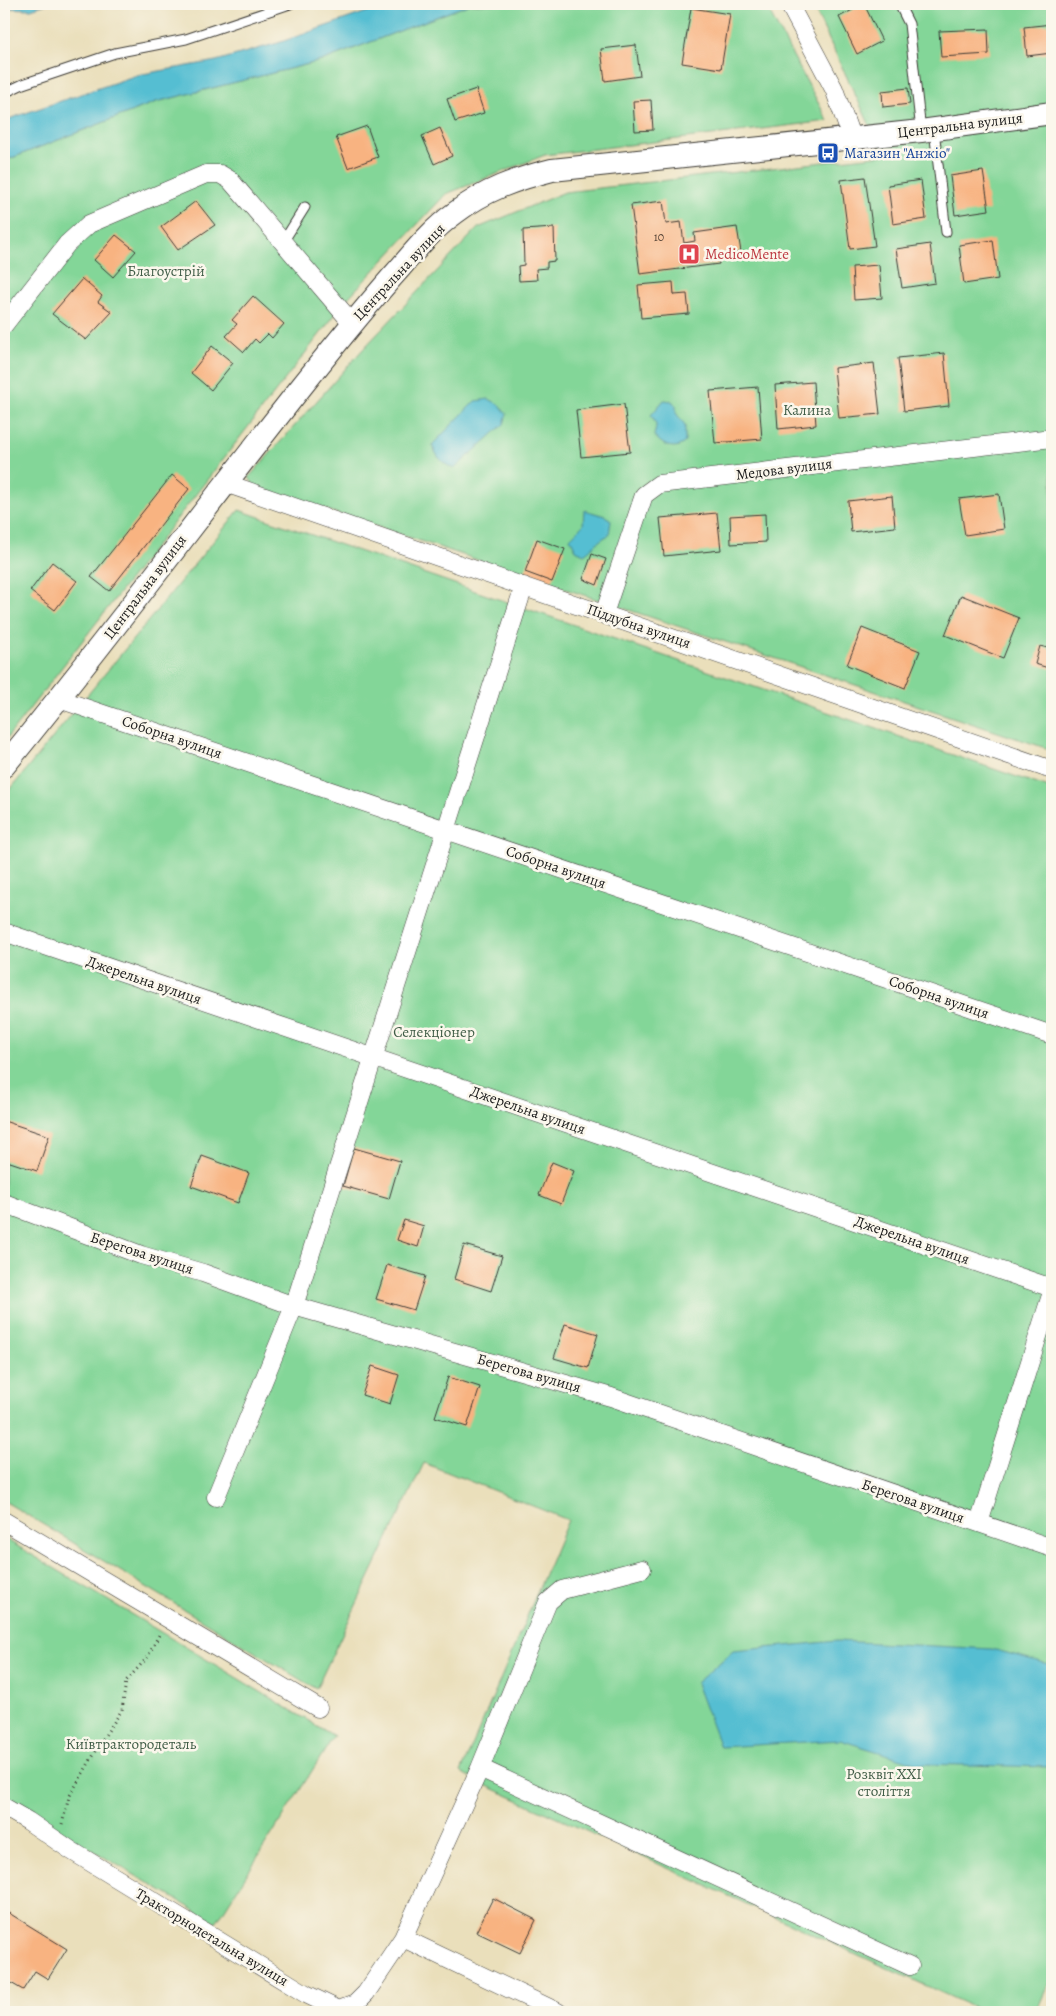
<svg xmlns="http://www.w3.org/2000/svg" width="1056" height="2016" viewBox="0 0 1056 2016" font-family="Alegreya,serif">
<rect width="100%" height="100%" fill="#fbf7ec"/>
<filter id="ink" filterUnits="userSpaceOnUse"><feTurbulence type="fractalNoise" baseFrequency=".02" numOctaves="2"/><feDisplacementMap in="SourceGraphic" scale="10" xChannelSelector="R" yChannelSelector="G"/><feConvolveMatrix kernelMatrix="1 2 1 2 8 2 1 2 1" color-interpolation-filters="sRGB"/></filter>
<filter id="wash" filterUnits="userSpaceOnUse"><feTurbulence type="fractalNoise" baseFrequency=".0096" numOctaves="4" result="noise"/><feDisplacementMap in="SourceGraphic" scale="20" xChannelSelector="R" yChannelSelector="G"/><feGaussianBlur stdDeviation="1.12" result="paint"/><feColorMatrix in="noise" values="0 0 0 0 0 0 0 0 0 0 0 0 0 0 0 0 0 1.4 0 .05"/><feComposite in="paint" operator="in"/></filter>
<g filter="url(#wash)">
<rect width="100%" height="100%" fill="#eadfbb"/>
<path fill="#83d698" stroke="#50795a" d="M470,4H765L828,121L545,155L446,194L348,298L4,742V161L156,102L321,61Z
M812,4H1052V750L254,486L249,477L364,348L478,228L565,192L884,155Z
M239,510L1052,789V1976L1036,2012H984L474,1780L461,1772L568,1520L424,1463L316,1689L4,1501V797Z
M4,1538L334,1736L216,1923L4,1798Z"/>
<path fill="#55bed2" stroke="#386d77" d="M4,4H46L31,9L4,8Z
M389,4H470L321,61L156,102L4,161V121L14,117L137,75L216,61L278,43Z
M489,399L500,405L507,414L504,424L454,469C442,463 437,457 432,445L475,401Z
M664,400L672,401L676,406V413L685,425V442C675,452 661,445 654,435C657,426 657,423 651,415Z
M584,510L605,516L611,520L609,535C598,540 593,548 584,554L576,550L570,538L583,525Z
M837,1641L992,1649L1052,1665V1767L918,1764L840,1740L720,1747L696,1683L733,1651Z"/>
<g id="blocks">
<path fill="#f8b381" d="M864,4L882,41L857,54L839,17Z
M691,8L730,14L721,69L682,63Z
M1052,24V53L1027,56L1024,27Z
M988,29L989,54L941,57L939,31Z
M636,45L640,76L605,81L601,49Z
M908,88L910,104L883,107L882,91Z
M476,89L484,113L455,122L447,99Z
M651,100L653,130L635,131L633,101Z
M367,126L378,157L348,168L336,137Z
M440,128L452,156L434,164L422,136Z
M983,171L989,210L955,215L950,176Z
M865,177L875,246L850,249L841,180Z
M921,180L926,219L893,224L888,185Z
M196,201L215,225L178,250L161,227Z
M663,201L666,224L681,222L684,243L695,241L694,233L737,227L741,252L718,255L719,264L640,274L631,205Z
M554,228L555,261L547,262V268L536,269L537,280L519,281L518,266L524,265L523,230Z
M116,235L136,251L113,277L94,260Z
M993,240L998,279L964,284L959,245Z
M930,244L935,283L902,288L896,249Z
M879,265L882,298L854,300L852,267Z
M82,279L102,296L98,302L112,312L86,340L52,314Z
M673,282L674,295L687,294L689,314L641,318L638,285Z
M253,296L284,324L272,338L268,334L259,343L255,339L244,352L226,336L237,324L232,320Z
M212,346L233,363L211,390L191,373Z
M944,353L949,406L904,411L898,358Z
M874,363L880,414L839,418L834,368Z
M813,382L816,425L778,429L775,385Z
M758,387L762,439L715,443L710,391Z
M624,404L630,452L581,457L576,410Z
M172,475L189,489L109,591L91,577Z
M999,494L1004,529L965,535L959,499Z
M892,496L895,527L851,532L848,501Z
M717,513L721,550L664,556L660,518Z
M765,514L766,542L731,544L730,516Z
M537,539L565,549L552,582L525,572Z
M592,554L606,559L597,585L583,579Z
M52,562L77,581L55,610L30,591Z
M961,595L1019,618L1003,658L945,635Z
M862,628L920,651L905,688L847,665Z
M1040,646L1052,649V669L1035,664Z
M4,1121L49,1136L37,1171L4,1160Z
M354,1148L400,1161L389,1199L343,1186Z
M202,1156L249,1173L238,1203L191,1186Z
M552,1162L574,1171L561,1204L539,1195Z
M404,1220L424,1226L418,1247L397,1240Z
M464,1245L502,1256L491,1291L454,1279Z
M387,1265L425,1276L414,1310L376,1299Z
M565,1324L598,1334L588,1368L554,1358Z
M372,1366L399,1375L390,1404L362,1395Z
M448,1377L480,1387L467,1427L435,1417Z
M493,1898L536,1920L520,1953L476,1932Z
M4,1910L67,1949L48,1979L35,1971L23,1990L4,1979Z"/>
</g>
</g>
<g filter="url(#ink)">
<use href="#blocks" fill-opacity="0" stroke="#3b3934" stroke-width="1"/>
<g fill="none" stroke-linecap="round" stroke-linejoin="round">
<g stroke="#3b3934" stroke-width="11">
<path id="service" d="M899,4L909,24L921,131
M4,93L23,84L115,53L186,39L290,4
M934,130L946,232
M283,242L305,207"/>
</g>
<g stroke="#3b3934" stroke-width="19">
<path id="minor" d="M789,4L834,89L852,139
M4,325L67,244L89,224L206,174H220L230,180L352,323
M225,483L1052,770
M604,614L644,495L659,484L1052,438
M59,699L1052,1035
M4,932L1052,1288
M4,1203L141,1255L203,1273L294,1306L611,1397L1052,1548
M216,1497L294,1306L524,586
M4,1521L318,1708
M979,1523L1052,1292
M642,1569L562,1590L548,1602L480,1768L910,1966
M4,1807L28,1821L72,1851L306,1994L339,2010L355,2004L366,1993L403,1938L480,1768
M403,1938L558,2012"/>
</g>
<g stroke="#3b3934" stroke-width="24">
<path id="tertiary" d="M4,766C106,642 202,512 302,386C334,346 366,306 400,268C416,249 434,228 455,213C485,190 516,179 552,170L921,131L1052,113"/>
</g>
<path stroke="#3b3934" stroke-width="3" stroke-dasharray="1 4" stroke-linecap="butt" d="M62,1824L69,1797L106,1734L122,1710L126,1681L147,1658L160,1633"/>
<use href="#service" stroke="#fff" stroke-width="9"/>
<use href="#minor" stroke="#fff" stroke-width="18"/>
<use href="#tertiary" stroke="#fff" stroke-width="22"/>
</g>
</g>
<defs>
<g id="bus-square" transform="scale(1.125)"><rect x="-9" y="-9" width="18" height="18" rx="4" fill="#1a4fb4" stroke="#fbf7ec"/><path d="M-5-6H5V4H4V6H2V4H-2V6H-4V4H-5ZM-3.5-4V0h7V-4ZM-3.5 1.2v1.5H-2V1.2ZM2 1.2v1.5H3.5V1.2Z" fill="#fff"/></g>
<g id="hospital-square" transform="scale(1.125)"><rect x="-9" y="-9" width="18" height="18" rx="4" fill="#e0444e" stroke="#fbf7ec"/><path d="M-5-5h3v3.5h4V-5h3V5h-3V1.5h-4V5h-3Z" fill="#fff"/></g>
</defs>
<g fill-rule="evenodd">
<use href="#bus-square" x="828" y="153"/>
<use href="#hospital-square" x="689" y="254"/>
</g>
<g text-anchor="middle" stroke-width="5" stroke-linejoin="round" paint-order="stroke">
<g font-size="12" fill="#534235">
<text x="659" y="241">10</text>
</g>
<g font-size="15" fill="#1c1c1c" stroke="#fbf7ec">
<text transform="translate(960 125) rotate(-7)" y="5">Центральна вулиця</text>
<text transform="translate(399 272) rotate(-47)" y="5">Центральна вулиця</text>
<text transform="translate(784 469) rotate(-7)" y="5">Медова вулиця</text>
<text transform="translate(145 587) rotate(-53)" y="5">Центральна вулиця</text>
<text transform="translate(639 626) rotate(19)" y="5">Піддубна вулиця</text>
<text transform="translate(172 737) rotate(19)" y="5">Соборна вулиця</text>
<text transform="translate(556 867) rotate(19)" y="5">Соборна вулиця</text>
<text transform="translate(144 980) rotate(19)" y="5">Джерельна вулиця</text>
<text transform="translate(939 997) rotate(19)" y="5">Соборна вулиця</text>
<text transform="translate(528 1110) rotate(19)" y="5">Джерельна вулиця</text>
<text transform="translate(912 1240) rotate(19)" y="5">Джерельна вулиця</text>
<text transform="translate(142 1253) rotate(18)" y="5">Берегова вулиця</text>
<text transform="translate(529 1373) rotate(16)" y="5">Берегова вулиця</text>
<text transform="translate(913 1501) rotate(19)" y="5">Берегова вулиця</text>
<text transform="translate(212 1937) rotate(31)" y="5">Тракторнодетальна вулиця</text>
</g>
<g font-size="15" fill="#164399" stroke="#fbf7ec" text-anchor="start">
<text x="844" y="158">Магазин "Анжіо"</text>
</g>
<g font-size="15" fill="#be3a42" stroke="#fbf7ec" text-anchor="start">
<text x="705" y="259">MedicoMente</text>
</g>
<g font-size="15" fill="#405d47" stroke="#fbf7ec">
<text x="166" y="276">Благоустрій</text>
<text x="807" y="415">Калина</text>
<text x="434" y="1037">Селекціонер</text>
<text x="131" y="1749">Київтрактородеталь</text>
<text x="884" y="1779">Розквіт XXI<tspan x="884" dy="17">століття</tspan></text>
</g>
</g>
<rect width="1056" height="2016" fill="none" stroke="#fbf7ec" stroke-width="20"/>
</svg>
